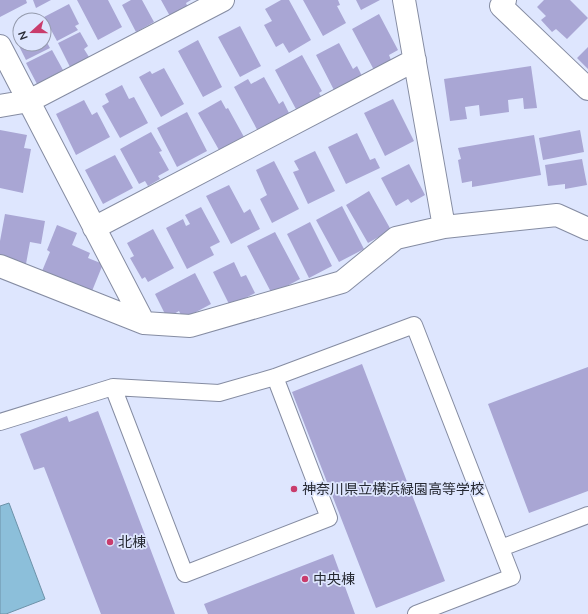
<svg xmlns="http://www.w3.org/2000/svg" width="588" height="614" viewBox="0 0 588 614" font-family="Mulish,'Noto Sans JP',sans-serif">
<rect width="100%" height="100%" fill="#dee6fe"/>
<path fill="#8cbfda" stroke="#6d92a8" d="M9,503L45,599L6,614H0V506Z"/>
<path fill="#a9a6d4" d="M0,0H26L27,3L0,17Z
M33,0H51L36,8Z
M77,0H108L122,27L98,40Z
M131,0H142L154,22L136,32L122,5Z
M161,0H191L186,3L188,8L171,18Z
M281,0H289L311,40L289,53L283,43L276,47L264,25L272,21L265,9Z
M303,0H338L340,5L337,6L346,23L323,36Z
M356,0H380L361,10Z
M544,0H570L588,18L567,39L556,29L552,32L541,20L546,16L537,7Z
M69,4L79,24L75,26L78,30L57,41L44,17Z
M379,14L398,50L389,55L391,60L374,70L352,29Z
M240,26L261,66L240,77L218,37Z
M80,32L88,46L84,49L89,57L82,61L72,71L58,43Z
M44,37L50,48L26,60L19,46L24,44H44Z
M198,40L222,87L203,97L178,51Z
M339,43L353,69L357,66L363,78L335,92L316,55Z
M588,47V69L577,58Z
M52,50L63,70L37,84L26,63Z
M302,55L322,91L319,93L322,98L297,111L275,70Z
M531,66L537,108L524,109L523,98L508,100L509,112L480,116L479,105L465,107L467,119L450,121L444,79Z
M164,68L184,104L161,117L139,77L150,71L152,74Z
M264,77L279,104L283,101L290,115L260,135L234,87L248,79L251,84Z
M122,85L129,99L134,97L148,123L120,138L102,106L109,102L105,94Z
M393,99L414,141L385,156L364,113Z
M84,100L92,115L97,112L110,137L76,155L56,114Z
M221,100L226,109L228,108L244,137L219,150L198,113Z
M187,112L207,151L177,167L157,128Z
M0,130L27,135L24,148L31,149L23,193L0,188Z
M580,130L584,152L543,160L539,138Z
M151,132L162,151L159,152L169,170L158,176L160,179L148,186L145,181L139,184L120,149Z
M357,133L370,160L375,158L380,168L346,184L328,147Z
M534,135L541,175L472,187V181L462,183L458,160L461,159L458,148Z
M315,151L335,191L308,204L293,172L299,170L294,161Z
M115,155L133,188L103,204L85,170Z
M582,159L587,185L565,189V184L548,186L545,165Z
M274,161L299,209L272,223L260,199L267,195L256,170Z
M409,164L425,195L411,203L408,199L396,206L381,178Z
M229,185L244,213L250,209L260,229L231,244L206,196Z
M369,191L391,230L368,243L346,205Z
M342,206L364,249L339,262L316,220Z
M201,207L220,242L210,247L214,255L187,269L166,228L183,219L186,226L190,224L185,215Z
M5,214L45,221L41,244L30,242L26,264L0,259V241Z
M310,222L332,266L309,278L287,234Z
M57,225L77,233L72,245L90,253L88,258L103,264L90,296L40,276L50,252L47,250Z
M153,229L174,268L148,282L145,277L142,279L130,258L134,256L127,243Z
M275,232L300,279L272,294L247,246Z
M234,262L241,277L246,275L255,293L230,306L213,272Z
M195,273L211,304L183,319L179,311L167,318L155,294Z
M362,364L445,581L376,608L292,392Z
M588,367V491L529,513L488,404Z
M98,411L175,614H101L44,467L34,470L20,434L67,416L69,422Z
M333,554L355,614H208L204,604Z"/>
<g fill="none" stroke-linecap="round" stroke-linejoin="round">
<g stroke="#858ca2" stroke-width="18">
<path id="service" d="M113,387L185,574L329,518L275,377
M0,422L113,387L219,393L275,377L414,325L512,577L416,614
M501,548L588,515"/>
</g>
<g stroke="#858ca2" stroke-width="24">
<path id="minor" d="M404,0L444,227
M505,0L501,6L588,89
M0,46L144,323
M0,106L29,101L223,0
M94,228L415,60
M0,266L144,323L190,326L342,282L396,238L444,227L557,215L588,229"/>
</g>
<use href="#service" stroke="#fff" stroke-width="16"/>
<use href="#minor" stroke="#fff" stroke-width="22"/>
</g>
<g fill="#c93c6c" stroke="#dee6fe" stroke-width="1.5">
<circle cx="294" cy="489" r="4"/>
<circle cx="110" cy="542" r="4"/>
<circle cx="305" cy="579" r="4"/>
</g>
<g text-anchor="middle" stroke-width="3.5" stroke-linejoin="round" paint-order="stroke">
<g font-size="14" fill="#262932" stroke="#dee6fe" text-anchor="start">
<text x="302" y="494">神奈川県立横浜緑園高等学校</text>
<text x="118" y="547">北棟</text>
<text x="313" y="584">中央棟</text>
</g>
</g>
<g transform="translate(32 32) rotate(249)"><circle r="19" fill="#dee6fe" stroke="#949aac"/>
<path d="M0-3L7 15L0 10L-7 15Z" fill="#c93c6c"/>
<text y="-6" font-size="11" font-weight="bold" text-anchor="middle" fill="#262932">N</text>
</g>
</svg>
